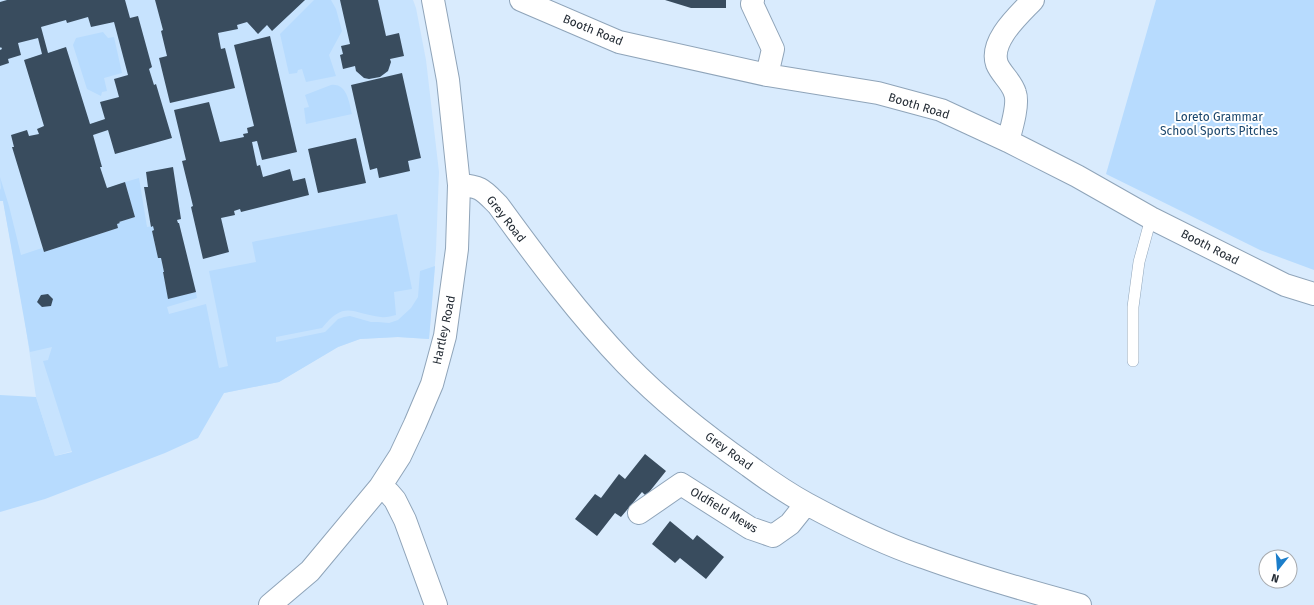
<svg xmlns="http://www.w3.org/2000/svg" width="1314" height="605" viewBox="0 0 1314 605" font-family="'Fira Sans',sans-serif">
<rect width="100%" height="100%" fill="#d9ebfd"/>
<path fill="#c7e3fe" d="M0,0H413L416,8L426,60L439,172L436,250L429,339L398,337L360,339L338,347L279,382L224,393L154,428L55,456L36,397L24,315L3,201H0Z"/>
<path fill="#b7dbfe" d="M314,0H331L336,9L342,31L329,55L336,76L306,82L302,69L298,70L297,73L289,74L280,34Z
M1156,0H1314V270L1260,250L1106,174Z
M103,32L108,38L114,37L122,73L104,78L107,91L102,92L101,96L87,89L73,45L76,38Z
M331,85C347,83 349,102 352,114L306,124L304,108L309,107L305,95Z
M0,177L9,206L21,255L42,248L44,252L118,228L117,224L120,223L119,222L135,217L125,182L139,178L147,227L153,226L154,230L152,231L158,258H161L164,272L163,273L168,298L196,292L197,298L167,307L169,314L206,304L219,368L228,366L209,271L256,262L252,242L397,214L412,289L394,292L396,315C391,316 386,318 381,317C353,314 345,299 322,328L276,337V342L325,332L338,319L344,317L350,316L371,322H378L389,323L398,320L411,308L418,297L420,271L435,266L429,339L398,337L360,339L338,347L279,382L224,393L198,438L165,453L45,499L0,512V395L36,397L55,456L72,452L43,361L48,360L52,347L30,352L3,201H0V188L1,190Z"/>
<path fill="#394c5e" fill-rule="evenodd" d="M7,0H125L130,18L138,16L152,67L149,69L154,85L156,84L172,138L115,154L108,130L93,135L102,167H100L107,188L125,182L135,217L119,222L120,223L117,224L118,228L44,252L12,147H14L11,135L27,130L29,136L39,134L37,129L44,126L24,60L42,54L38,38L18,43L21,55L8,59L9,63L0,66V50L2,49L1,47L0,48V2ZM88,17L91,27L114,22L128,75L114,79L119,97L100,102L105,119L90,124L66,47L48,53L41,27L66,20L67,23Z
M155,0H305L272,31L267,25L258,34L247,22L237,25L238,29L218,33L221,49L225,48L235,88L170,103L159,58L167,56L161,31L163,30Z
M340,0H378L386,36L399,33L404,56L390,59L391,62L388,71L380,77L369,79L364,78L356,71L355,66L343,69L340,55L343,54L341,46L350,44Z
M665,0H726V8H691Z
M270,36L297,152L262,160L257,141L252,142L257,166L260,165L263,177L290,169L293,181L305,178L309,195L241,212L240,209L234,211L235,215L221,218L229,252L203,259L191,207L193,206L182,161L186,160L174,110L209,102L220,142L244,137L243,134L248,133L247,128L254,126L234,45Z
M402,73L421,158L408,161L410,171L379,178L377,168L370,170L351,85Z
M356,138L366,183L318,193L308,149Z
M173,167L181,219L177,220L178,223H179L196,292L168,299L163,272H164L161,258H158L152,231L154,230L153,226L151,227L144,187H148L146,172Z
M48,294L53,299L51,306L42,307L37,302L41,295Z
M645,454L666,471L646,496L642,492L621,517L615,513L597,536L575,519L595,494L601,498L619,474L625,479Z
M670,521L693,540L697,535L724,557L706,579L680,558L675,563L652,544Z"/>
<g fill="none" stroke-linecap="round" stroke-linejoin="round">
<g stroke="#8fa4b9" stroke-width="12">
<path id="service" d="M1133,361V307L1139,262L1151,218"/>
</g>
<g stroke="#8fa4b9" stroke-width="24">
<path id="minor" d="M521,0L619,42L767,75L878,93L941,110L1008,141L1077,176L1151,218L1285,285L1314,294
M753,0L752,4L773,49L767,75
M1008,141C1011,130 1019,104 1015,93C1012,82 1001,74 997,64C989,41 1019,15 1033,0
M459,185C481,186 483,190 498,205C538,260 579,315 626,364C663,402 706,436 749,466C768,480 787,493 807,504C844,524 884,544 923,557C975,576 1028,591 1080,605
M380,487L389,493L395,500L405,520L436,605
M639,513L681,484L750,528L773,536L790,524L806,504
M270,605L310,571L380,487L400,456L415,424L432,384L445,336L457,249L459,185L448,80L433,0"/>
</g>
<use href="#service" stroke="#fff" stroke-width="11"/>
<use href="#minor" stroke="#fff" stroke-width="22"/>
</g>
<g text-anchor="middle" stroke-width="4" stroke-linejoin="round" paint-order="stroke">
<g font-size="12" fill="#252d36" stroke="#fff">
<text transform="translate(593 30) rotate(22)" y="4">Booth Road</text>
<text transform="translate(919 106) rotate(17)" y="4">Booth Road</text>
<text transform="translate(506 219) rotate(52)" y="4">Grey Road</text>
<text transform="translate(1210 247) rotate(27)" y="4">Booth Road</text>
<text transform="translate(444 330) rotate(-78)" y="4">Hartley Road</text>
<text transform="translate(729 451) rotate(36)" y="4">Grey Road</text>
<text transform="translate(724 510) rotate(31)" y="4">Oldfield Mews</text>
</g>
<g font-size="12" fill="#1b476d" stroke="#fff">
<text x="1219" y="121">Loreto Grammar<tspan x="1219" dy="14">School Sports Pitches</tspan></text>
</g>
</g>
<g transform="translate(1278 569) rotate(197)"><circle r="19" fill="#ffffff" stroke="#a8abaf"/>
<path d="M0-3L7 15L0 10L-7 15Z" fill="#1c7eca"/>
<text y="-6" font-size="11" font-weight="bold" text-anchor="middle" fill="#252d36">N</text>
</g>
</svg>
